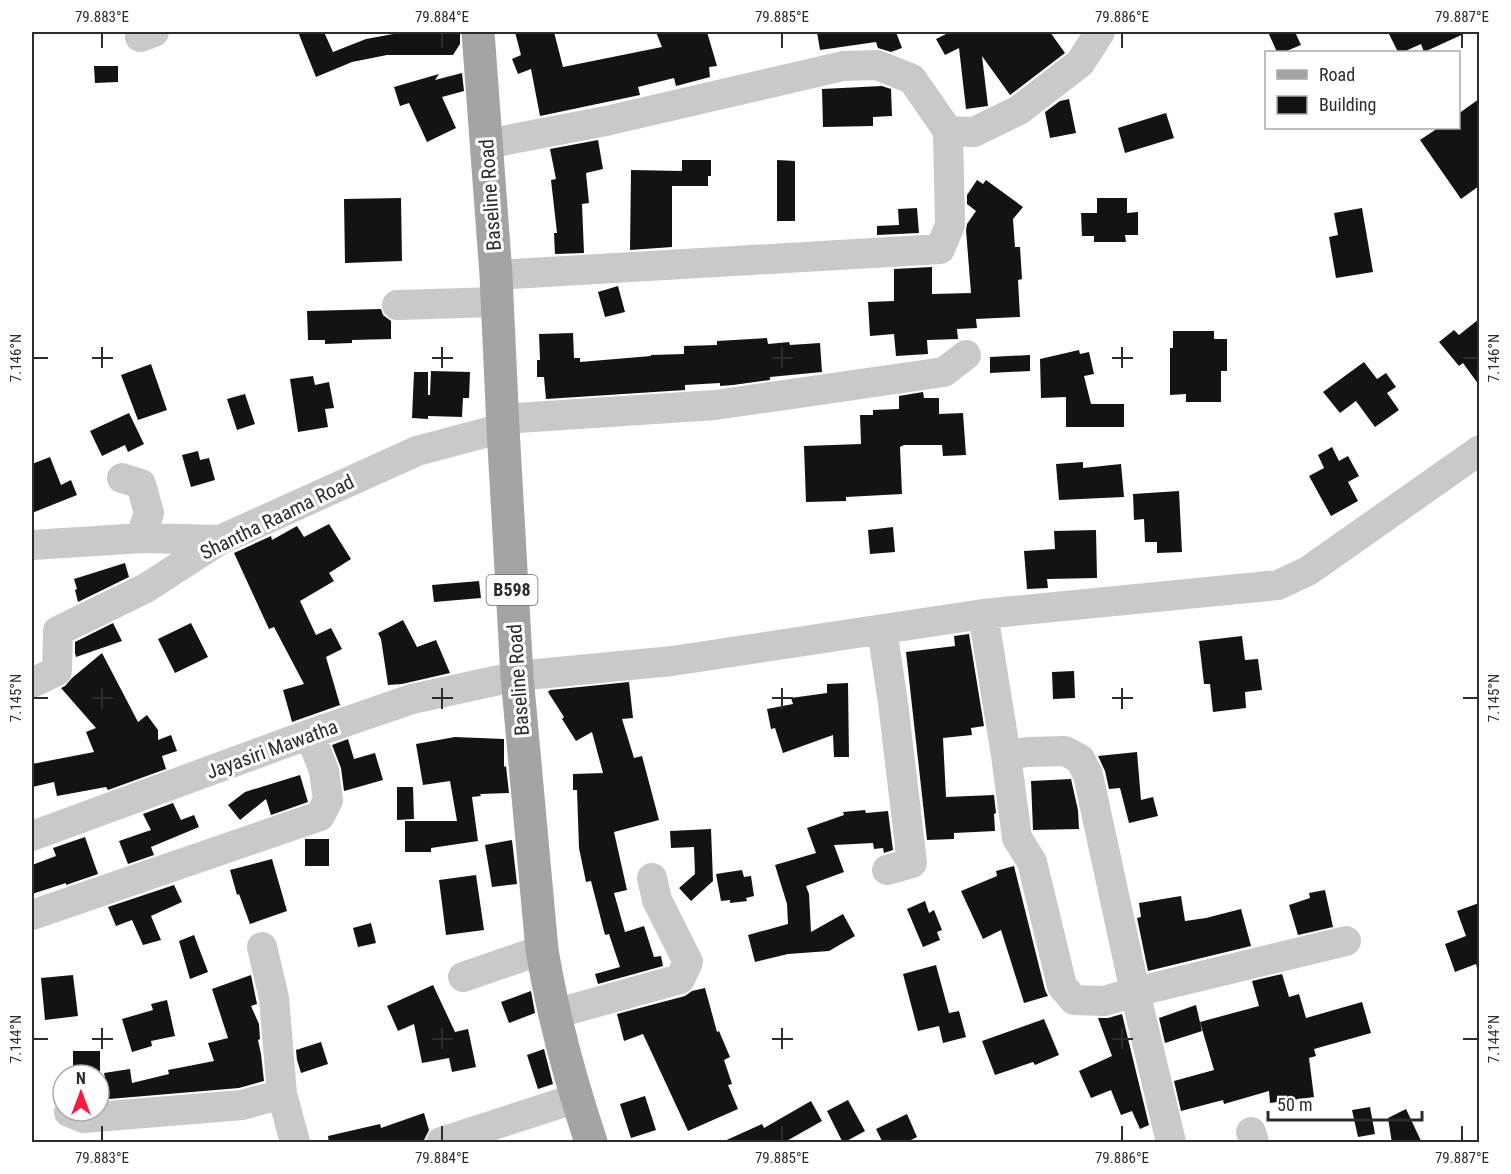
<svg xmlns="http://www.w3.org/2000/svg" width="1511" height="1174" viewBox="0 0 1511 1174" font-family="'Roboto Condensed',sans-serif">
<rect width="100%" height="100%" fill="#fff"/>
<path fill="#131313" d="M298,32H324L333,52L366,39L404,32H460V44L453,55H387L352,62L316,77Z
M515,32H554L563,67L662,47L656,32H707L717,66L709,67L710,77L676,86L674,78L638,87L640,95L540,116L531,69L518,74L512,59L521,55Z
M817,32H896L902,48L891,52L878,48L876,42L820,50Z
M950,32H1050L1065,53L1010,95L982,56L988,106L966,109L959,48L945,55L936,39Z
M1268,32H1295L1301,45L1284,52H1277Z
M1388,32H1468L1424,52L1421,44L1403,52H1398Z
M94,66H118V82L95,83Z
M462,73L464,91L442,97L456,128L427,142L409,103L400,106L394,87L439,74L435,80Z
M882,86L891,89L892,116L873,117V126L823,127L822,89Z
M1069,99L1076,133L1050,138L1045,112L1060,101Z
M1479,99V186L1461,199L1420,140L1438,128H1458V114Z
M1166,113L1174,138L1125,153L1118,128Z
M598,140L603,169L586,173L589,203L582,204L584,253L555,254L554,233H557L551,180L556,179L550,149Z
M682,160H711V176H708V186H672V247L630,250L631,170L682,171Z
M777,160L795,161V221H777Z
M977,180L983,184L986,180L1023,207L1013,219L1015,247H1020L1022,279L1018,280L1020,317L976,319L977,328L957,329L958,339L927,340L928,354L896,356L894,334L870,336L868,302L894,301V269L932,267V294L971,293L966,230L967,224L976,211L967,204V195Z
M401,198L402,261L345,263L344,199Z
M1097,198H1127V213L1138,212V235H1125L1126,242H1094V236H1082L1081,213H1097Z
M917,208L919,233L877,235V226L899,225L898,209Z
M1362,208L1373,272L1336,278L1329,237L1338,235L1334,213Z
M618,286L625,312L605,317L598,292Z
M381,309L383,315L391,321V339L352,340V343L325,344V340H308L307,311Z
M1479,319V385L1463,363L1459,366L1439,342L1454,330L1459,335Z
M1173,331H1214V339H1227V371H1221V402H1186V394L1170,395V348H1173Z
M573,333L574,358H580V362L651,356V355L684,354V346L717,345V341L767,338L768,344L789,342L790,345L820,343L822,372L770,377V380L733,385L720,386V383L685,385V390L546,399L544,377H537V360H540L539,334Z
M1079,350L1080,354L1089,352L1094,374L1084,376L1091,404H1124V427H1066V397L1041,398L1040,359Z
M1030,355V371L990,373V357Z
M1364,362L1377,379L1386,373L1396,387L1387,393L1399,410L1375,427L1356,401L1340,413L1323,392Z
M151,364L167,410L138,420L121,375Z
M431,371L470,372L469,398H463L462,417L428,416V419L412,418L414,372H428V395H430Z
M313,376L315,385L329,382L334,408L325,409L328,427L298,432L290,379Z
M923,392L924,398H939V414L963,413L966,455L943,456L942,445H904L900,447L902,494L846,497V501L806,502L804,446L861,444L860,415H873V410L899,409V396Z
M245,394L255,424L237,430L227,399Z
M129,413L144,444L128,452L125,445L102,456L90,431Z
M1332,447L1339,461L1348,456L1359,476L1348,482L1358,501L1331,516L1309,476L1324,468L1318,455Z
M198,451L200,460L209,458L215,480L191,487L182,455Z
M50,457L61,485L71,480L77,495L32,513V464Z
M1083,462V468L1121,464L1124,497L1059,500L1056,464Z
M1179,491L1182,552L1157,553V542H1145L1144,519L1134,520L1133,494Z
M329,524L351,559L329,573L334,581L300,601L316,635L331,628L342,649L326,657L340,705L292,722L283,690L304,684L274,627L269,629L234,553L271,536L272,540L297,526L304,537Z
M893,527L895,552L870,554L868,530Z
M1096,530L1097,578L1047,579L1048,588L1027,589L1024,551L1055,549L1054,531Z
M125,563L129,577L78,602L75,590L77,589L74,579Z
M479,581L481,598L434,602L432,585Z
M403,620L417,647L436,640L450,673L402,684L388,685L381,639L378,633Z
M113,623L122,641L76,657L75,653V642Z
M191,623L208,657L175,673L158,639Z
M969,634L984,726L971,728L972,735L943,738L946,797L994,795L996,813L994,814L995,831L954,833V839L927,840L906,652L955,646L954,636Z
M1242,636L1245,660L1258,659L1262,690L1245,692L1246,708L1213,712L1210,684H1204L1199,641Z
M102,653L138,722L147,715L158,730V740L171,735L177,751L162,756L166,769L108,790L106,787L57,796L54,782L32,787V764L94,752L86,732L96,728L61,688L65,686L72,678Z
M1074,671L1075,698L1053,699L1052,672Z
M629,682L633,718L622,719L634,758L642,756L659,820L614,832L627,890L614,893L625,932L644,926L654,957L661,956L663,966L598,984L595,974L620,967L609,934L605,935L591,881L586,882L579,848L577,790H573V774L603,773L592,732L576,741L562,719L564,717L548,692L550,690Z
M848,683L849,757H834L833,735L783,753L775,728L771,729L767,709L793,704L791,698L827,693V684Z
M455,737L504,739V767L506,766L509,793L480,794L481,796L472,797L478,841L431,848V852H405V821H457L450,781L423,785L416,744Z
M348,739L354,759L375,753L383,780L344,791L341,768L332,745Z
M1137,752L1141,800L1153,797L1158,816L1129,823L1120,788L1109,789L1105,771L1098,756Z
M300,775L308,802L271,815L266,799L240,820L228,805L245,792Z
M1071,779L1078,810L1079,829L1033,830L1031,781Z
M397,787H413L414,819L397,820Z
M173,803L181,820L194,815L199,827L151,847L154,855L128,864L119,841L151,830L143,814Z
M865,810L866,813L888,811L893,850L884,853L883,848L874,849L873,843L834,845L844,872L806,886L809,894L811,932L843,914L855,936L829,951L788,954L755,962L748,935L788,924L787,904L775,865L816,853L807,828L844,815L843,812Z
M711,829L713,881L691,901L679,888L695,874L694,847L671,848L670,831Z
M85,837L98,874L66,885V883L32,894V865L56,856L53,848Z
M305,839H329V866H305Z
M512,840L517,884L492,887L485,845Z
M272,859L287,911L250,924L239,894L237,895L230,870Z
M1014,866L1045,990L1048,996L1024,1003L1001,930L983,939L961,891L997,876L996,871Z
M742,870L744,877L751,876L754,896L746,898L747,901L730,903V900L721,901L716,874Z
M476,875L484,930L446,935L439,880Z
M174,885L182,902L151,916L161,940L143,945L132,920L116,926L108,907Z
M1325,890L1333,927L1298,935L1289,905L1310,898L1309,893Z
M1181,896L1185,921L1206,918L1241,909L1251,946L1148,971L1137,918L1141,917L1139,903Z
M925,901L929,913L934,910L942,930L937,932L940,940L923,947L907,909Z
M1479,903V967L1477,968L1476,964L1455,972L1445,944L1466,936L1457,911Z
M371,923L376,943L358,947L353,928Z
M194,935L208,972L190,979L179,941Z
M936,965L949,1013L959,1011L966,1037L943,1043L939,1026L918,1031L903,974Z
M1282,974L1289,997L1299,994L1306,1018L1362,1002L1371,1033L1314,1049L1316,1056L1309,1058L1314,1097L1270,1103L1269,1091L1224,1104L1223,1100L1181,1111L1174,1081L1214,1070L1200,1022L1259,1006L1252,981Z
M73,975L78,1016L45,1020L41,978Z
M251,975L257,1004L251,1006L259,1024L260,1039L258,1040L261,1054L264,1081L239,1088L109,1099L104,1073L130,1069L132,1083L169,1074L168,1070L214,1061L208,1043L228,1038L212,989Z
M433,985L455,1032L468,1029L476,1067L452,1072L449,1058L422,1063L414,1024L398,1031L387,1006Z
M705,988L717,1032L719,1031L730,1057L724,1060L732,1084L728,1085L738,1109L688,1131L643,1034L624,1041L617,1014L685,996L692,991Z
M531,991L535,1013L509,1023L501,1002Z
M167,1000L175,1036L151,1041L152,1046L132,1052L122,1019L153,1010L151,1004Z
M1196,1005L1202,1031L1165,1043L1159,1018Z
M1122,1014L1149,1125L1140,1129L1132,1111L1121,1115L1111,1090L1091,1098L1079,1071L1112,1056L1098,1018H1108Z
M1044,1019L1059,1055L1035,1065L1033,1062L995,1075L982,1041Z
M321,1042L328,1064L301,1073L297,1060L296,1050Z
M544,1049L553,1084L538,1089L527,1055Z
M73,1051H100V1071L73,1070Z
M645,1096L656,1130L631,1138L620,1104Z
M848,1100L865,1131L843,1143L827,1111Z
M811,1101L822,1121L783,1143H720L762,1124L764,1128Z
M1370,1107L1375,1134L1358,1137L1352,1110Z
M1406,1109L1422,1143H1392L1388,1118Z
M424,1113L429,1130L424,1140L416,1143H329L328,1136L380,1124L381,1128Z
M907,1114L917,1137L905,1143H883L876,1129Z"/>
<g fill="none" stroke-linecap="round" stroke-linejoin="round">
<path stroke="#c9c9c9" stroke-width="30" d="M140,37L154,32
M486,144L606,121L843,66L877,65L912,79L948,131L974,132L1019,110L1080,63L1100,32
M496,275L940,249L950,225L948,131
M397,305L497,302
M502,419L715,405L944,372L966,355
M122,478L141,484L149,513L144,527L143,538
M32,545L143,538L220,540
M983,614L1006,755L1017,838L1032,862L1062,986L1074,1000L1104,1001L1135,992L1346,941
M882,629L893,703L912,863L887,870
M32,683L57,671L58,631L146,588L220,540L417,451L503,428
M1006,755L1028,752L1065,751L1080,759L1088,775L1135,992L1171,1142
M32,836L310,734L412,699L517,676L672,661L983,614L1278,585L1308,571L1480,450
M32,915L320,816L328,800L324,771L310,734
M262,947L274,998L282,1094L295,1142
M463,977L542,950
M554,1014L680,979L688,962L657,900L652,878
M69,1112L84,1118L242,1105L282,1094
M1251,1132L1254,1142
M441,1142L577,1098"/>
<path stroke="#a4a4a4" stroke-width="33" d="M478,32L496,275L503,428L517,676L542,950C553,1016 570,1079 591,1142"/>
</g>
<path fill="none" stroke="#2c2c2c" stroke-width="2" d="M102,33V48M442,33V48M782,33V48M1122,33V48M1462,33V48M102,347V368M442,347V368M782,347V368M1122,347V368M33,358H48M92,358H113M432,358H453M772,358H793M1112,358H1133M1463,358H1478M102,688V709M442,688V709M782,688V709M1122,688V709M33,698H48M92,698H113M432,698H453M772,698H793M1112,698H1133M1463,698H1478M102,1028V1049M442,1028V1049M782,1028V1049M1122,1028V1049M33,1039H48M92,1039H113M432,1039H453M772,1039H793M1112,1039H1133M1463,1039H1478M102,1126V1141M442,1126V1141M782,1126V1141M1122,1126V1141M1462,1126V1141"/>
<g text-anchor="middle" stroke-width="6" stroke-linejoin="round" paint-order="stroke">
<rect fill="#fff" stroke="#6b6b6b" stroke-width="1.5" x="486.5" y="575" width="51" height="30" rx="4.5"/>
<g font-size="18" font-weight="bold" fill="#2c2c2c">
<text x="512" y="596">B598</text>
</g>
<g font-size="20" fill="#2c2c2c" stroke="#fff">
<text transform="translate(490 195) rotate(-94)" y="7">Baseline Road</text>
<text transform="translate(277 517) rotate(-26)" y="7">Shantha Raama Road</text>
<text transform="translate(518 680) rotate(-94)" y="7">Baseline Road</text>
<text transform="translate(272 749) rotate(-20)" y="7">Jayasiri Mawatha</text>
</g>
</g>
<rect width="1511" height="1174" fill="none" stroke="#ffffff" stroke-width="66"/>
<rect x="1265" y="51" width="195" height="78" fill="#ffffff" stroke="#ababab" stroke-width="1.5"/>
<rect x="1277" y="70" width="30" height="9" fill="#a4a4a4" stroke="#ababab" stroke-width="1.5"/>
<text x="1319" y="81" font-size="18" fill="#2c2c2c">Road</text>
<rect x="1277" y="96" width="30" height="18" fill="#131313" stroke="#ababab" stroke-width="1.5"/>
<text x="1319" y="111" font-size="18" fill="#2c2c2c">Building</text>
<g transform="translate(81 1093)"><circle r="28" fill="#ffffff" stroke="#ababab" stroke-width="1.5"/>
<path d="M0-4.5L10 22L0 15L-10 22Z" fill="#f51b41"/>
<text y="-9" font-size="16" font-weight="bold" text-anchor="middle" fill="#2c2c2c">N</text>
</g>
<path d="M1268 1111v9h154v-9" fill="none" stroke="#2c2c2c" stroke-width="3"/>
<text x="1277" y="1111" font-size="18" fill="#2c2c2c" stroke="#ffffff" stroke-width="4.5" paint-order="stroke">50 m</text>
<rect x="33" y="33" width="1445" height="1108" fill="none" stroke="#2c2c2c" stroke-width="2"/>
<g font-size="15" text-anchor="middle" fill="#2c2c2c">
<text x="102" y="22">79.883°E</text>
<text x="442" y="22">79.884°E</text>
<text x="782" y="22">79.885°E</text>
<text x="1122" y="22">79.886°E</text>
<text x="1462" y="22">79.887°E</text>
<text transform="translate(16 358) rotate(-90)" y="5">7.146°N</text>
<text transform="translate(1494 358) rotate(-90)" y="5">7.146°N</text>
<text transform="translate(16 698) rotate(-90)" y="5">7.145°N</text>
<text transform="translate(1494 698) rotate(-90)" y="5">7.145°N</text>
<text transform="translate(16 1039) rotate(-90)" y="5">7.144°N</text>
<text transform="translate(1494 1039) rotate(-90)" y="5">7.144°N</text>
<text x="102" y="1163">79.883°E</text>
<text x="442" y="1163">79.884°E</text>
<text x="782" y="1163">79.885°E</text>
<text x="1122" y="1163">79.886°E</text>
<text x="1462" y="1163">79.887°E</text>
</g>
</svg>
